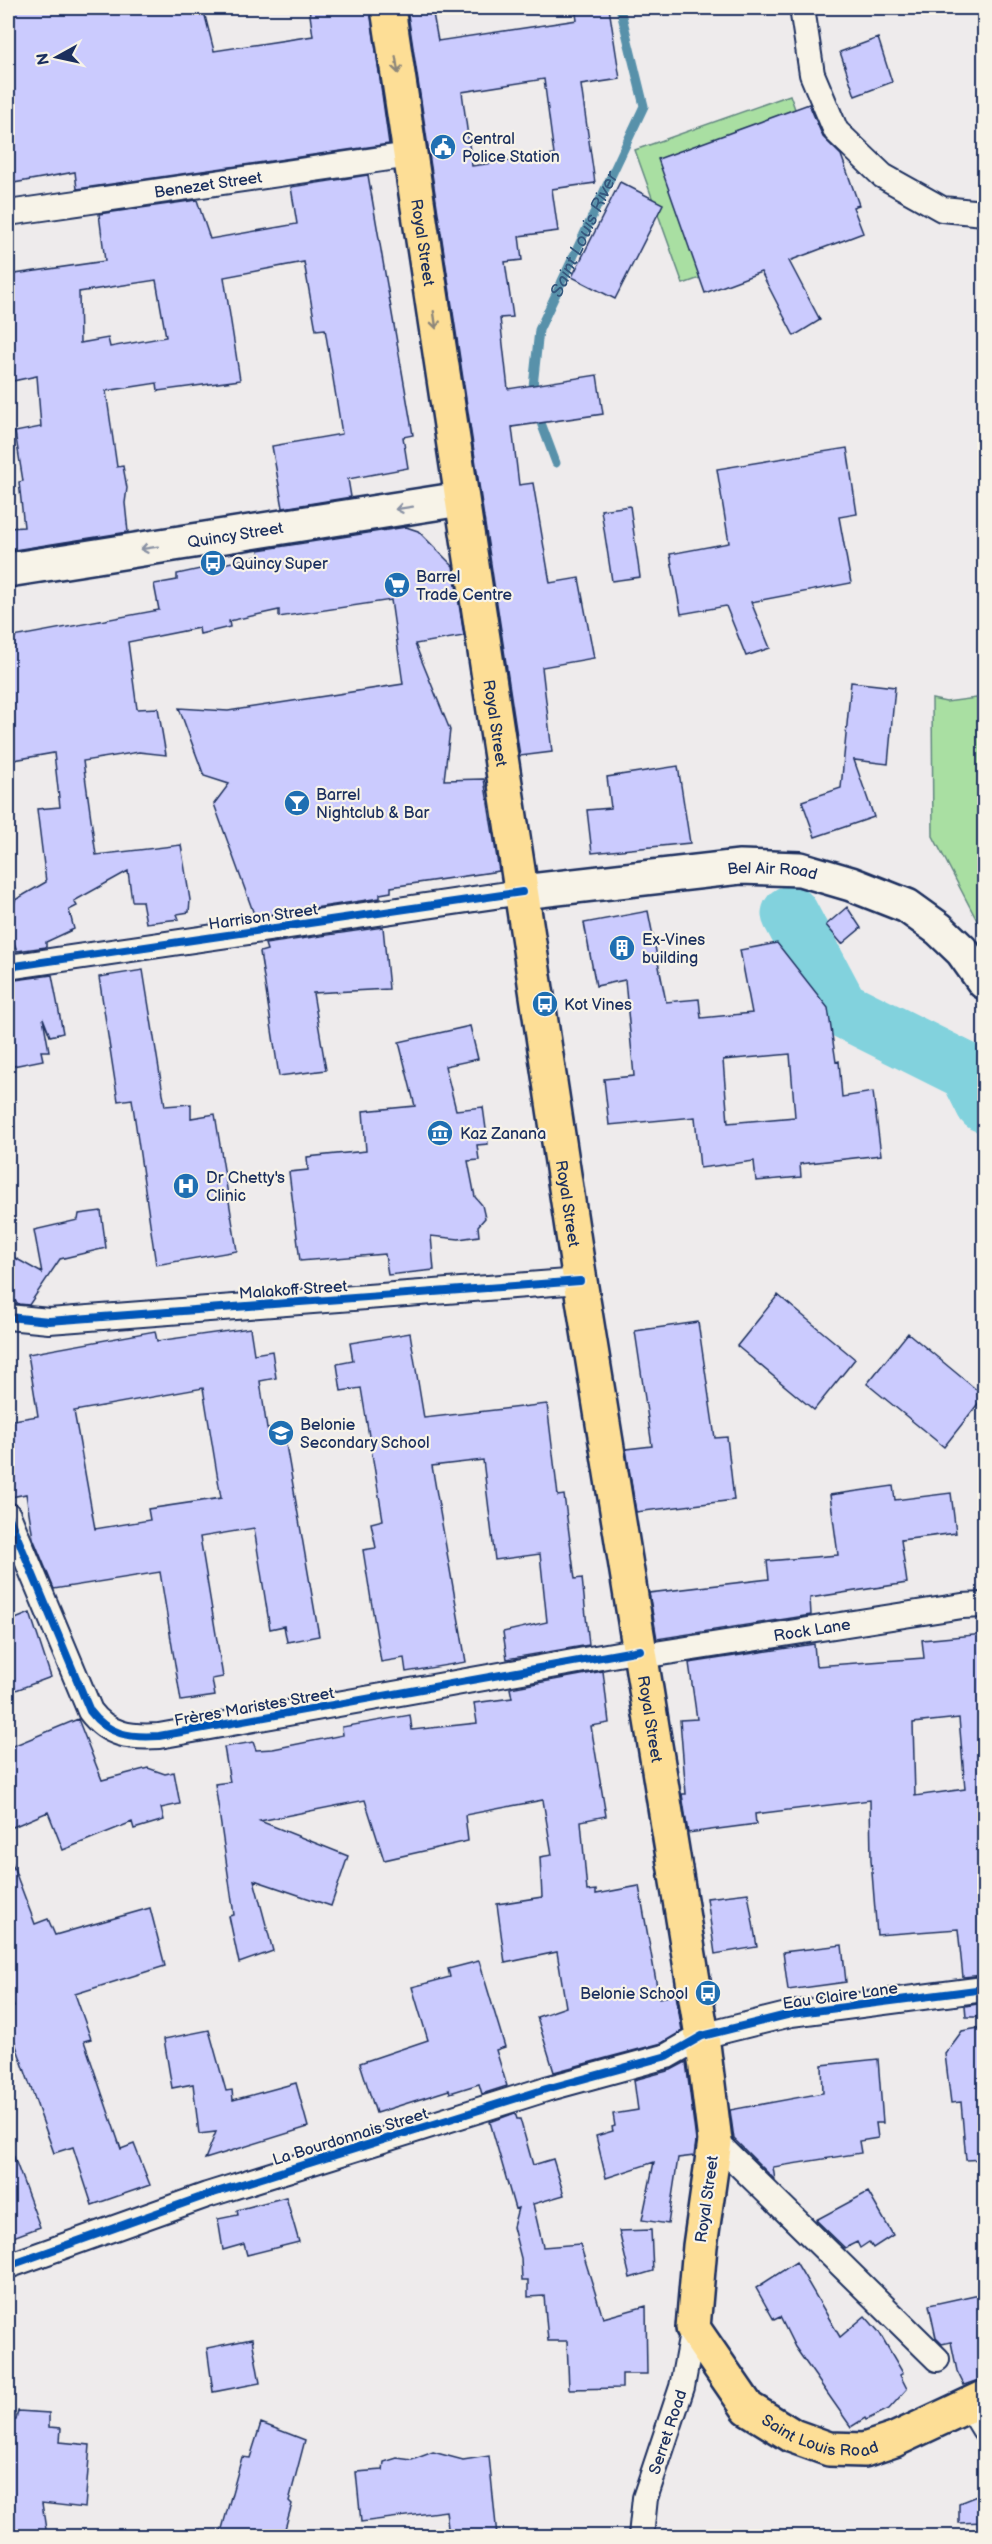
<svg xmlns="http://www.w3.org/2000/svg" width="992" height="2544" viewBox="0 0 992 2544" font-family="'Balsamiq Sans',sans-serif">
<rect width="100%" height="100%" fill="#eeebec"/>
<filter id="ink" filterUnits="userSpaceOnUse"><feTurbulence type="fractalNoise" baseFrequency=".0167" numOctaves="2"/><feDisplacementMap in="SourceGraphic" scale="12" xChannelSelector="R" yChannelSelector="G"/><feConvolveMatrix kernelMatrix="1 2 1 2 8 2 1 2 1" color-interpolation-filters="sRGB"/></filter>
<g filter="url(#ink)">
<path fill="#a9dfa2" stroke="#628780" stroke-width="1.5" d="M790,95L838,229L683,284L635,150Z
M984,697V934L933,836L932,699L946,702Z"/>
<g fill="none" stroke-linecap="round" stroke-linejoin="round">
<g stroke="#5991aa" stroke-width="9">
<path id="s1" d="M532,396L539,330L644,106L620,8"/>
<path d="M537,412L556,463"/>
</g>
<path stroke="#82d2dd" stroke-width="57" d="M790,914L840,1008L968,1072L984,1104"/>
</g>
<path fill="#cbcbfe" stroke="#1b2f5e" stroke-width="1.5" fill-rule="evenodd" d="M8,8H203L214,51L313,36L309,8H370L389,144L77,189L75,172L8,184Z
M407,8H432L438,41L577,20L575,8H609L620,79L581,85L595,183L552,189L558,231L519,236L522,260L505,262L513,317L500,318L508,389L597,375L603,414L512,427L519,485L533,483L550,583L579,578L594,658L542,667L552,752L520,756ZM544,79L554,155L472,166L462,92Z
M878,38L892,82L855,96L840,52Z
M809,104L823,137L841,155L859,205L853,207L863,233L789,261L820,320L794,336L761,272L705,293L658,159Z
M368,175L413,435L403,437L408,468L348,479L351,497L283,508L272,446L342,434L325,329L316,330L304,262L224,277L240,380L158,391L157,383L106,391L117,467L123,466L127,488L125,503L128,532L8,551V528L24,527L19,482L23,481L15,432L41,427L37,376L8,382V275L105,261L99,214L197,200L210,239L297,224L291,187ZM156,280L166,337L110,347L108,338L80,343L79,292Z
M620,182L663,204L615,299L572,277Z
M847,448L857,514L839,517L851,583L751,602L770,648L746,656L726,606L681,614L670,554L729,543L717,469Z
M630,506L640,577L612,581L601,510Z
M406,527L418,531L453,566L464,636L415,644L450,730L444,780L484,779L499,871L391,887V892L380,894V898L255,917L214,804L229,784L204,776L179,708L228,711L403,684L391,600L279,617V610L229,621L230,627L200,634L199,628L128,642L137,709L158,708L166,755L139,752L83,761L96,855L181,845L190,900L189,912L177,914L179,919L146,923L142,901H132L128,871L74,901L77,906L69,910L74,929L46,942V947L17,951L8,926V907L14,905L15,900L46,882L37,809L60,807L54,753L8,761V638L159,610L154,584L177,580V574L260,556L259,550Z
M851,682L895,687L888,764L854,760L874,817L815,837L802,801L841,788Z
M678,766L690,843L592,853L587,810L611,808L607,777Z
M847,907L861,928L842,944L826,925Z
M648,911L666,1002L699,999L701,1018L752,1013L740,950L777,943L828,1008L836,1062L839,1061L842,1097L873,1092L881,1155L800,1164L801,1177L756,1181L754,1161L700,1168L695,1117L609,1125L604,1079L634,1076L625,980L596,986L584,923ZM790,1054L795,1117L728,1123L723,1060Z
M383,927L389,989L313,993L326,1070L279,1076L260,952L267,950L265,944Z
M143,970L165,1106L191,1104V1118L215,1114L237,1251L156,1265L132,1099L118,1101L99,977Z
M52,975L63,1033L50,1036L43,1018L49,1051H41L43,1060L8,1067V981Z
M470,1026L478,1059L445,1066L456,1110L483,1107L488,1144L477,1145L479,1160L468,1161L475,1197L482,1205L485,1218L478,1226L479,1236L459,1239L431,1236L434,1270L388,1275L385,1254L300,1261L289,1172L308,1170L307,1157L366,1151L363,1111L415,1106L399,1042Z
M101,1211L106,1248L60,1259L29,1305L19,1304L8,1296V1254L42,1273L34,1230L78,1220L79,1214Z
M778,1295L855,1359L814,1410L737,1346Z
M698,1322L715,1438L727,1437L734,1500L636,1512L626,1449L652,1446L635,1331Z
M250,1328L254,1354L272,1351L276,1378L260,1381L267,1429L283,1427L319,1636L287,1642L284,1626L270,1629L254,1528L200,1537L223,1677L212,1679L215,1696L181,1701L160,1572L54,1589L33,1538L26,1494L11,1497L8,1477V1421L38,1416L28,1354L155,1331L157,1341ZM203,1388L221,1498L148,1509L150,1520L95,1529L74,1411Z
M410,1333L424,1418L547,1404L558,1496L564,1495L575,1579L582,1578L589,1645L507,1659L503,1632L547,1622L540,1554L495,1560L483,1460L432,1466L466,1662L406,1672L404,1658L381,1662L363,1550L376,1548L371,1523L383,1520L361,1388L341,1391L337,1364L353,1361L350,1343Z
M908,1333L984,1396L944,1447L867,1384Z
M893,1486L895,1500L951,1493L956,1533L901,1540L907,1583L810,1598L811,1615L657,1639L649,1593L769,1579L767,1561L838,1555L830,1495Z
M30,1613L51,1677L8,1693V1622Z
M984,1634V1975L963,1977L958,1929L877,1935L871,1860L870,1800L755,1814L756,1824L688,1833L682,1794H686L680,1720L697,1719L689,1663L814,1644L816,1666L924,1658L922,1640ZM959,1718L965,1789L915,1796L913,1723Z
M603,1671L609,1723L591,1726L606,1816L581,1821L587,1891L596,1890V1894L639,1886L659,1998L676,1995L682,2031L662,2043L554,2072L537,2017L566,2007L557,1952L505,1963L497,1904L542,1897L540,1857L552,1855L543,1800L465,1815L468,1841L384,1860L365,1800L260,1821L348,1856L331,1906L254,1880L273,1951L239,1963L229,1916L234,1915L215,1784L230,1782L224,1747L253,1742L256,1750L273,1749L343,1735L342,1727L410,1715L412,1730L477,1723L474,1703L512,1698L510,1688Z
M78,1719L102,1780L148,1768L165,1774L174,1772L180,1804L161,1808L164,1820L134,1829L132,1822L63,1850L48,1812L8,1829V1748Z
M10,1858L35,1924L48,1919L55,1935L150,1908L165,1966L75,1994L91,2039L84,2041L121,2149L134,2144L150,2185L92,2205L73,2147L54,2153L8,2023V2010L14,2007L8,1987V1859Z
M748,1893L757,1947L715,1954L707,1898Z
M842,1945L846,1982L788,1990L783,1952Z
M479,1961L505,2047L496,2050L507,2086L482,2094L479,2084L450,2093L449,2090L376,2113L360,2063L428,2040L412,1987L450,1977L448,1969Z
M984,2003V2017H966L965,2006Z
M984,2027V2159L966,2160L961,2102L951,2103L945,2054L962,2031Z
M209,2030L226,2091L232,2090L233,2100L296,2083L308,2127L205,2159L216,2132L199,2134L193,2084L172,2088L164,2039Z
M878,2059L883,2123H876L878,2138L859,2141L861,2153L773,2167L775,2180L734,2139L730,2110L823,2093L822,2065Z
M686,2062L696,2141L694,2156L678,2158L668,2224L642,2220L654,2162L606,2178L596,2136L613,2131L612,2127L615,2126L613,2114L638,2110L634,2080L671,2070Z
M515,2113L517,2119H520L533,2165L553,2159L564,2195L533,2204L543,2247L580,2244L603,2318L646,2306L647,2374H622V2388L569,2389L567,2341H548L544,2296L528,2297V2281H522L521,2258L513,2227L518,2208L515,2209L490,2122Z
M8,2146H10L40,2227L8,2239Z
M868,2192L893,2235L873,2248L869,2242L860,2248L857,2242L845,2248L816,2220Z
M286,2197L299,2242L247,2255L244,2244L223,2250L218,2219L238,2215L237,2210Z
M651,2230L653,2271L630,2278L619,2231Z
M796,2262L840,2337L865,2316L879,2332L903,2373L900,2375L907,2389L889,2409L866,2420L865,2418L851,2427L795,2347L780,2317L774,2320L756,2288Z
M984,2293V2378L964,2385L957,2371L951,2342L942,2344L936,2338L929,2305Z
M252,2339L260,2383L213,2392L207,2348Z
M18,2411L49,2413V2427L61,2428L60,2442L90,2445L85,2508L42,2503L47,2536H8V2420H16Z
M261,2423L305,2440L289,2501L292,2504L283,2536H220L242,2457L250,2458Z
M433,2452L463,2460L489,2456L497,2536H449L446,2511L361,2522L356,2472L383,2470L384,2462L397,2458L412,2460Z
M984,2493V2522L959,2523V2503Z"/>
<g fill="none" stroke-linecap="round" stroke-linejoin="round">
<g stroke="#1b2f5e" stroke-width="28">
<g id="street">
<path d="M802,8L812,74L836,131L883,176L942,209L984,213"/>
<path id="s2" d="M8,213L410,155"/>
<path d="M8,967L522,892"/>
<path d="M8,1317L49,1321L580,1281"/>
<path d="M8,1515L90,1711C108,1735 130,1738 159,1736L640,1650"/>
<path id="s3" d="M642,1656L962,1606L984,1605"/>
<path d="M715,2141L937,2359"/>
<path d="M8,2266L207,2195L546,2089L667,2056L702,2036L791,2014L984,1989"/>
<path d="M970,2406L984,2429"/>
<path id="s4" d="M641,2536L645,2498L682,2387L693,2328"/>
</g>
</g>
<g stroke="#1b2f5e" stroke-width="38">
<g id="secondary">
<path id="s5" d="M8,570L461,499"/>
<path id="s6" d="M522,892L740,867L800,869L851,884L907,906L939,929L962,951L984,982"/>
</g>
</g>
<g stroke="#1b2f5e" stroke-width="38">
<g id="primary">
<path id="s7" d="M388,8L580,1281L702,2036L715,2141L700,2246L693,2328L748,2408L793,2436L829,2449L864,2450L894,2440L984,2398"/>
</g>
</g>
<use href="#street" stroke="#f7f3e8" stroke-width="24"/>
<use href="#secondary" stroke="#f7f3e8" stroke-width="33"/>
<use href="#primary" stroke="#fdde96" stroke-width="33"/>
<g stroke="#f7f3e8" stroke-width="11">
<path id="cycleway" d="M8,967L522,892
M8,1317L49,1321L580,1281
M8,1515L90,1711C108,1735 130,1738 159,1736L640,1650
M8,2266L207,2195L546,2089L667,2056L702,2036L791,2014L984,1989"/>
</g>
<use href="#cycleway" stroke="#0057b8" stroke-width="8"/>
</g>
<defs><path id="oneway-shaft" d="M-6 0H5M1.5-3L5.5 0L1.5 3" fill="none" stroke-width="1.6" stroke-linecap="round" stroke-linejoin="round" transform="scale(1.5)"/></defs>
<g stroke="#8c867a">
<use href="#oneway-shaft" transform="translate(397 65) rotate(81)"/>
<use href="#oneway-shaft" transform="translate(435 320) rotate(82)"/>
</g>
<g stroke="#8991a3">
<use href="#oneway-shaft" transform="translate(404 508) rotate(171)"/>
<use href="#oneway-shaft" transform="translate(149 548) rotate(171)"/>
</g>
</g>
<defs>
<g id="civic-disc" transform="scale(1.35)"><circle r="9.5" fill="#1f6fb2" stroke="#f7f3e8"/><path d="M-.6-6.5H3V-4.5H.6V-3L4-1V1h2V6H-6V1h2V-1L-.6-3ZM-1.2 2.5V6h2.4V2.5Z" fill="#fff"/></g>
<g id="bus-disc" transform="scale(1.35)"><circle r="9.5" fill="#1f6fb2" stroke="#f7f3e8"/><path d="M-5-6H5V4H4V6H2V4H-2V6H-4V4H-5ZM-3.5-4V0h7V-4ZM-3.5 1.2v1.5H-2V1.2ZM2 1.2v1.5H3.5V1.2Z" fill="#fff"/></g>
<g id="supermarket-disc" transform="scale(1.35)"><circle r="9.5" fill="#1f6fb2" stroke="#f7f3e8"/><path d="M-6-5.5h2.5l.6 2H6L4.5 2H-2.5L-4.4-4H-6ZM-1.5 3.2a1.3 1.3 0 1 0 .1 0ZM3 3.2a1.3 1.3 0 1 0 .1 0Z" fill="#fff"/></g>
<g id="bar-disc" transform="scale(1.35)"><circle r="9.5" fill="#1f6fb2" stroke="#f7f3e8"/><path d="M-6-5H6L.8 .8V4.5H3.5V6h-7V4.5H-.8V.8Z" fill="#fff"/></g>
<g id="building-disc" transform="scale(1.35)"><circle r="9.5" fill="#1f6fb2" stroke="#f7f3e8"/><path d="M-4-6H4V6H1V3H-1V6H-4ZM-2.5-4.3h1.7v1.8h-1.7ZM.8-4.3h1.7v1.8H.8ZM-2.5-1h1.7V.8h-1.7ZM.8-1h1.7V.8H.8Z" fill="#fff"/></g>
<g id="museum-disc" transform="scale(1.35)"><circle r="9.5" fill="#1f6fb2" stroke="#f7f3e8"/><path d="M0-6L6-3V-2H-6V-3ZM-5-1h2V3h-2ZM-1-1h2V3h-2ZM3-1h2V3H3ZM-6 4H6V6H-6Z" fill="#fff"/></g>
<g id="hospital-disc" transform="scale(1.35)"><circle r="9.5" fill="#1f6fb2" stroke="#f7f3e8"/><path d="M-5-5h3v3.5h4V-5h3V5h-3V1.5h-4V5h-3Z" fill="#fff"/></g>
<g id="school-disc" transform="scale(1.35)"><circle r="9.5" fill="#1f6fb2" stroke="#f7f3e8"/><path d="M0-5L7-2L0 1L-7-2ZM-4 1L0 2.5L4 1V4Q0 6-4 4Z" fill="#fff"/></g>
</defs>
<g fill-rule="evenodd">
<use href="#civic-disc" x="443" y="147"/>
<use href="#bus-disc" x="213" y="563"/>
<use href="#supermarket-disc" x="397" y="585"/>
<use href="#bar-disc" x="297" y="803"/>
<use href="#building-disc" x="622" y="948"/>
<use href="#bus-disc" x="545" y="1004"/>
<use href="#museum-disc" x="440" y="1133"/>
<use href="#hospital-disc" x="186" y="1186"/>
<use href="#school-disc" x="281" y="1433"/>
<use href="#bus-disc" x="708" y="1993"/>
</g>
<g text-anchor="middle" stroke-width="4.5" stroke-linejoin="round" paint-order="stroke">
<g font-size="16" fill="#1b2f5e" stroke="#f7f3e8" text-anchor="start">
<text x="462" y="144">Central<tspan x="462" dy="18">Police Station</tspan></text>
<text x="232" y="569">Quincy Super</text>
<text x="416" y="582">Barrel<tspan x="416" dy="18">Trade Centre</tspan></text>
<text x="316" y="800">Barrel<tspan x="316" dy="18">Nightclub &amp; Bar</tspan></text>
<text x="642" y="945">Ex-Vines<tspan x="642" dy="18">building</tspan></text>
<text x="564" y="1010">Kot Vines</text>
<text x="460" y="1139">Kaz Zanana</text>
<text x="206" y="1183">Dr Chetty's<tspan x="206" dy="18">Clinic</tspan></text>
<text x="300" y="1430">Belonie<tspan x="300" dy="18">Secondary School</tspan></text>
<text x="688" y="1999" text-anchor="end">Belonie School</text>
</g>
<g font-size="16" fill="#1b2f5e" stroke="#f7f3e8">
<text dy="6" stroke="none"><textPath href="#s2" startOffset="202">Benezet Street</textPath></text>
<text dy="6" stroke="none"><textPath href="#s7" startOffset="237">Royal Street</textPath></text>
<text dy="6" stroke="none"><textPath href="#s5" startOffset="230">Quincy Street</textPath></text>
<text dy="6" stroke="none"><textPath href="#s7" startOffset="723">Royal Street</textPath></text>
<text dy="6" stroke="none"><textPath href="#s6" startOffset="252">Bel Air Road</textPath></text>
<text transform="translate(263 916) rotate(-8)" y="6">Harrison Street</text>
<text dy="6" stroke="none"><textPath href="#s7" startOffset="1209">Royal Street</textPath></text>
<text transform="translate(293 1289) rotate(-4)" y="6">Malakoff Street</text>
<text dy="6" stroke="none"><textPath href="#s3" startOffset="172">Rock Lane</textPath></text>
<text transform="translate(254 1706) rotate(-10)" y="6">Frères Maristes Street</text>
<text dy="6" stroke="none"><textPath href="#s7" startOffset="1731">Royal Street</textPath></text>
<text transform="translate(840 1995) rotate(-8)" y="6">Eau Claire Lane</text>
<text transform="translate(350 2136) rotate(-17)" y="6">La Bourdonnais Street</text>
<text transform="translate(706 2199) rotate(-82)" y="6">Royal Street</text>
<text dy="6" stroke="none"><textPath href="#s7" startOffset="2523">Saint Louis Road</textPath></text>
<text dy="6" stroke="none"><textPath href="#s4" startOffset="108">Serret Road</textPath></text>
</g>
<g font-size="18" font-style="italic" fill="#35587e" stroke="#f7f3e8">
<text dy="6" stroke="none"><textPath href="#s1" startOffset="172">Saint Louis River</textPath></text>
</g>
</g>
<rect width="992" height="2544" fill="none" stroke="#f7f3e8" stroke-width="30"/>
<rect x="15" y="15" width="962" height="2514" fill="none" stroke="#1b2f5e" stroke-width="2" filter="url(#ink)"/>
<g transform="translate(57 57) rotate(262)" stroke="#f7f3e8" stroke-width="4.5" paint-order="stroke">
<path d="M0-4.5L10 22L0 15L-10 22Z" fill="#1b2f5e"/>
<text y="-9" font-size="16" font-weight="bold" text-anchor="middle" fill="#1b2f5e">N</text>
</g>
</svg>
